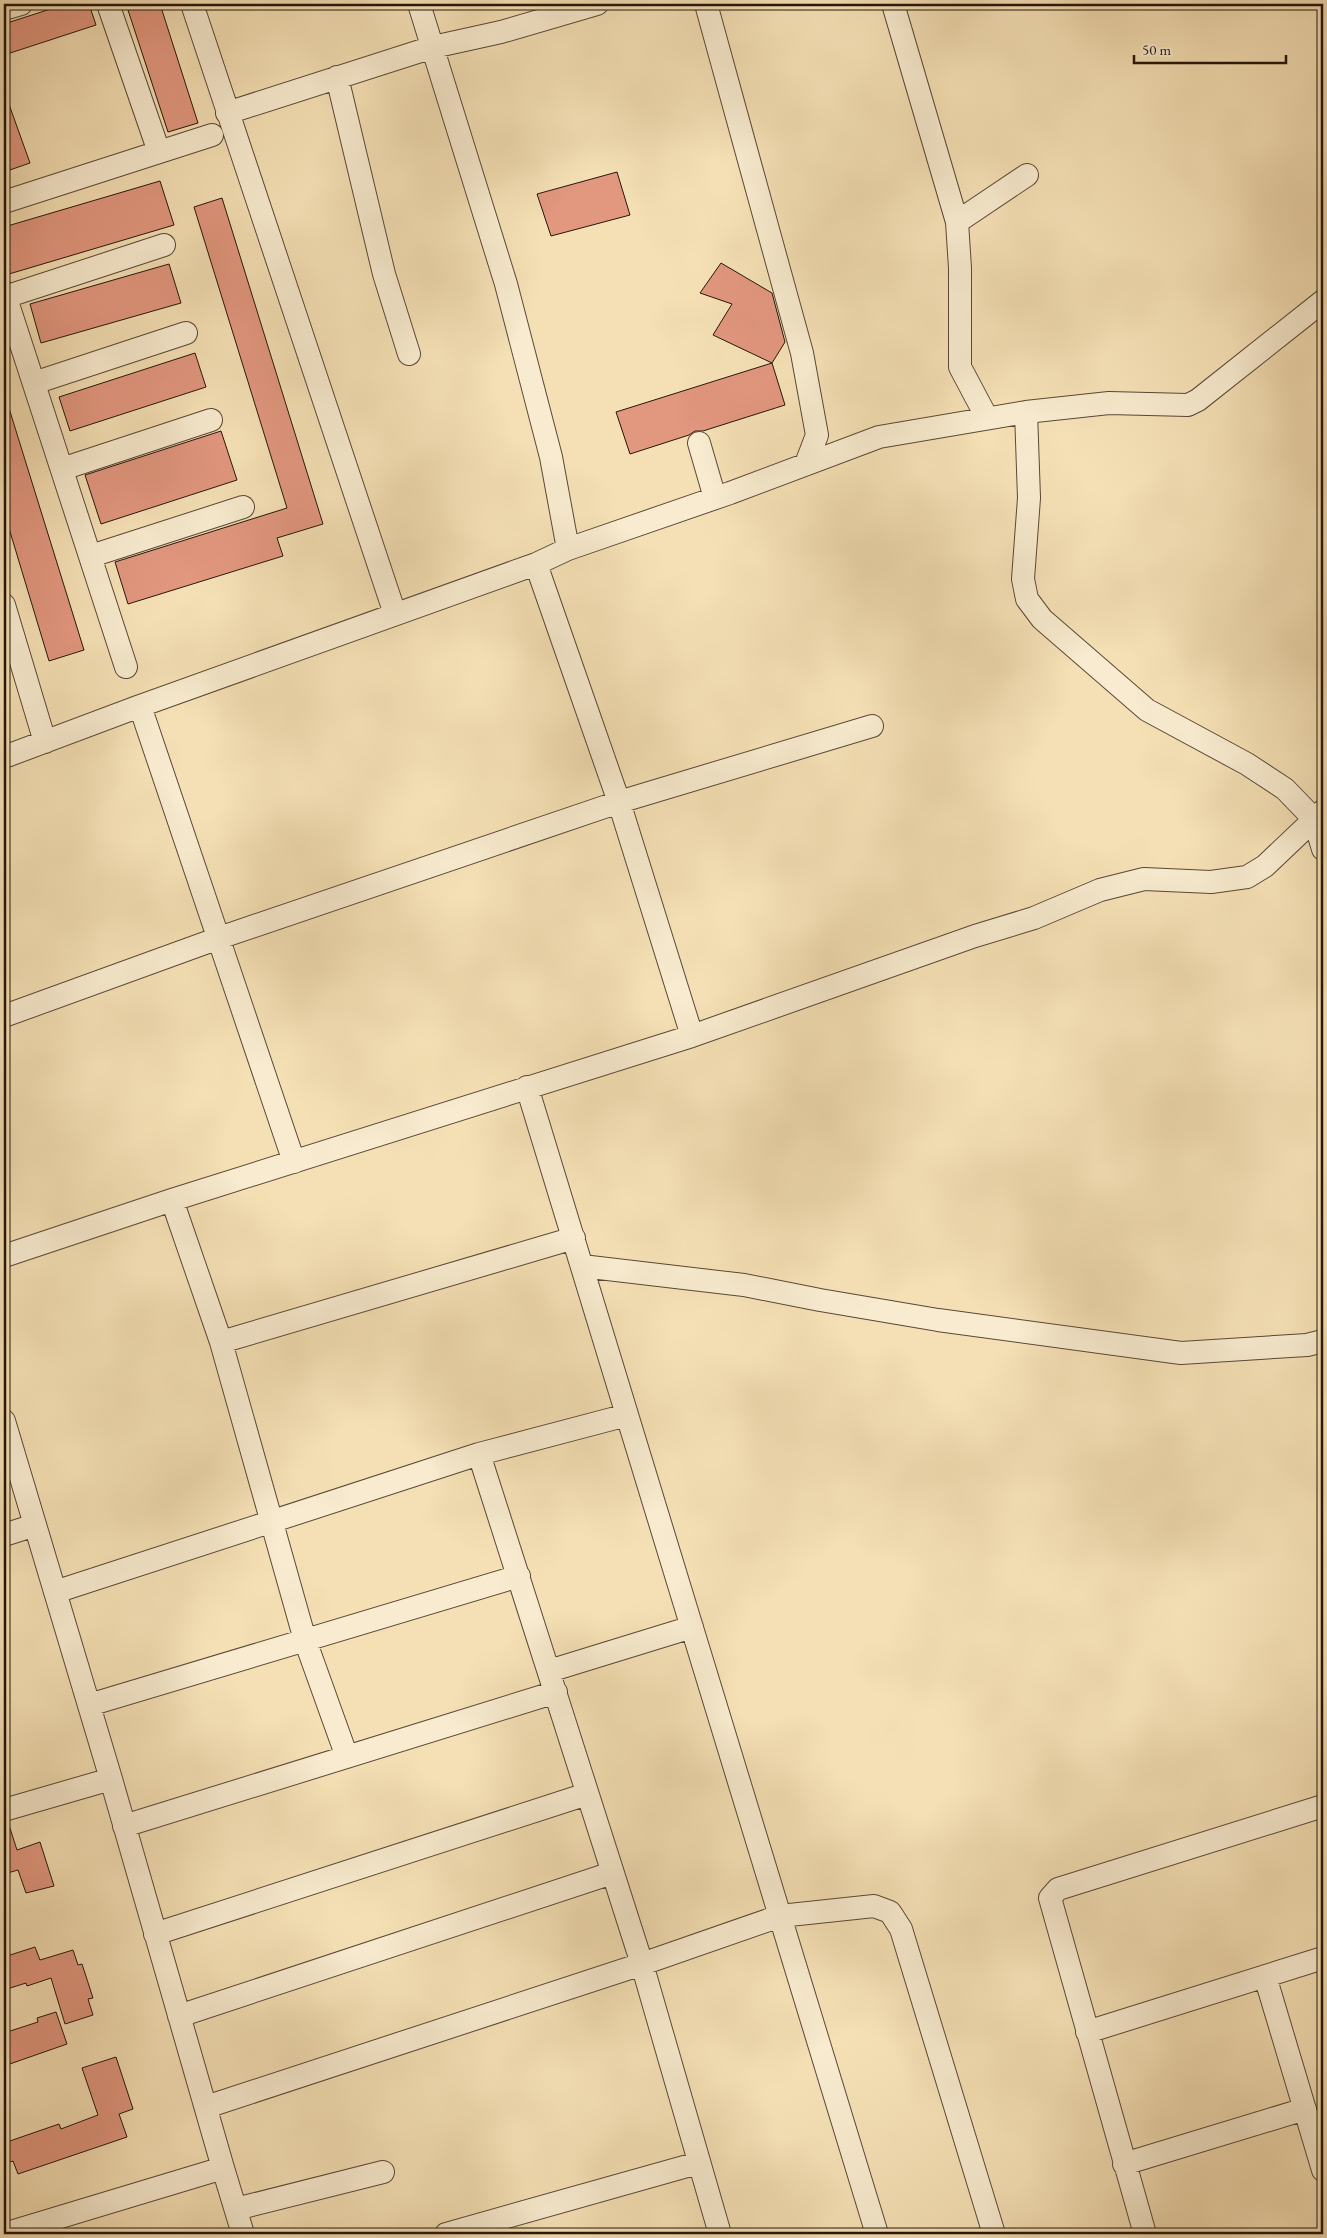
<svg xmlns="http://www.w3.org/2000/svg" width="1327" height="2238" viewBox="0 0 1327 2238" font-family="'EB Garamond',serif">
<rect width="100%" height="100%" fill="#f5e0b5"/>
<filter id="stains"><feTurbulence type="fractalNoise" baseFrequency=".004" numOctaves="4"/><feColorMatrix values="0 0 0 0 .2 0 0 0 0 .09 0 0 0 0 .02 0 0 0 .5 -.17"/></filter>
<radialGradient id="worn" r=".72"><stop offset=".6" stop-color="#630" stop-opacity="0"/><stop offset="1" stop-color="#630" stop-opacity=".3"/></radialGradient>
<path fill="#e2977f" stroke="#25160b" d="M66,4H89L96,25L4,55V24Z
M126,4H160L198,123L168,132Z
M6,96L30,163L4,172V97Z
M617,172L630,215L551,236L537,194Z
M160,181L174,225L9,274L4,256V227Z
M222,198L323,524L277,538L283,556L128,604L115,562L287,508L194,207Z
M721,263L772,293L785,342L772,363L713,335L732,304L700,293Z
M169,264L181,303L41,343L30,304Z
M195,353L206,387L70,431L59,397Z
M772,363L785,405L703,431H695L689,435L630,454L616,412Z
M8,405L84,650L49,661L8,525L4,526V406Z
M221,431L237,480L101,524L85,475Z
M8,1822L17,1850L40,1842L54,1886L26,1893L18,1870L4,1874V1823Z
M35,1947L40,1960L73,1950L78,1965L82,1964L93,1998L88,1999L93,2015L65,2024L51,1978L27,1986L26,1983L4,1990V1957Z
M56,2012L67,2044L4,2066V2033L38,2022L37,2018Z
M116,2057L133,2109L119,2114L127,2137L18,2174L13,2161L4,2164V2143L59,2124L61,2129L98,2115L82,2068Z"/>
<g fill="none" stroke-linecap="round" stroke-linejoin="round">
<g stroke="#594836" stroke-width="24">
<path id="minor" d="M108,4L159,152
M192,4L395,614
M419,4L506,284L551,457L568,549
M706,4L802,353L817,435L806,464
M893,4L957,222L960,268V367L987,418
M4,9L21,4
M337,77L384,274L409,354
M227,113L433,47L501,32L597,4
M4,202L212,135
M957,222L1027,175
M4,292L126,667
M5,297L164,245
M1323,301L1198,400L1188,405L1109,403L1026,412L1029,498L1023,579L1027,599L1042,619L1147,710L1247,764L1285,789L1314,819L1323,849
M34,383L186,333
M699,443L715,498
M62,469L211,420
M91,556L243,507
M536,564L619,802L692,1036
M4,605L45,742
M140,706L536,564L568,549L730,493L879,437L1026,412
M4,757L140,706L294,1162
M4,1016L219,938L619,802L872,726
M527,1087L877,2234
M172,1200L221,1342L305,1640L347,1757
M4,1256L172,1200L692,1036L975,936L1034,918L1100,890L1144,879L1211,882L1247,877L1265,866L1323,811
M582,1266L744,1285L820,1300L938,1320L1181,1353L1307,1345L1323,1341
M221,1342L574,1238
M4,1421L111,1779L223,2168L4,2234
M479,1454L642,1964L720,2234
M4,1535L35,1525
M55,1592L479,1454L627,1415
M549,1671L692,1627
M89,1705L519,1576
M4,1810L111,1779
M124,1826L556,1692
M155,1934L587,1794
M1265,1976L1323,2170
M179,2016L612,1873
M1087,2032L1323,1958
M206,2107L642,1964L780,1916L874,1906L890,1912L901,1929L994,2234
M1124,2164L1305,2109
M223,2168L243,2234
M236,2209L383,2172
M446,2234L698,2163
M1145,2234L1050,1898L1058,1889L1323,1806"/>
</g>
<use href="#minor" stroke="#f8ebcf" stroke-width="22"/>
</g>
<rect width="1327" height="2238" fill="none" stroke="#f5e0b5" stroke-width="20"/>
<rect x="5" y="5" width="1317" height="2228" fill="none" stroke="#25160b" stroke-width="2.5"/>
<rect x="10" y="10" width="1307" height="2218" fill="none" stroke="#25160b"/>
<path d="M1134 55v8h152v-8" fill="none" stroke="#25160b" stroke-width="2.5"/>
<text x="1142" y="55" font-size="15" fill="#25160b" stroke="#f8ebcf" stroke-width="4" paint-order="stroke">50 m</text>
<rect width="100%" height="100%" filter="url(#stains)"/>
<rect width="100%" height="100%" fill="url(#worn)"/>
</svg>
